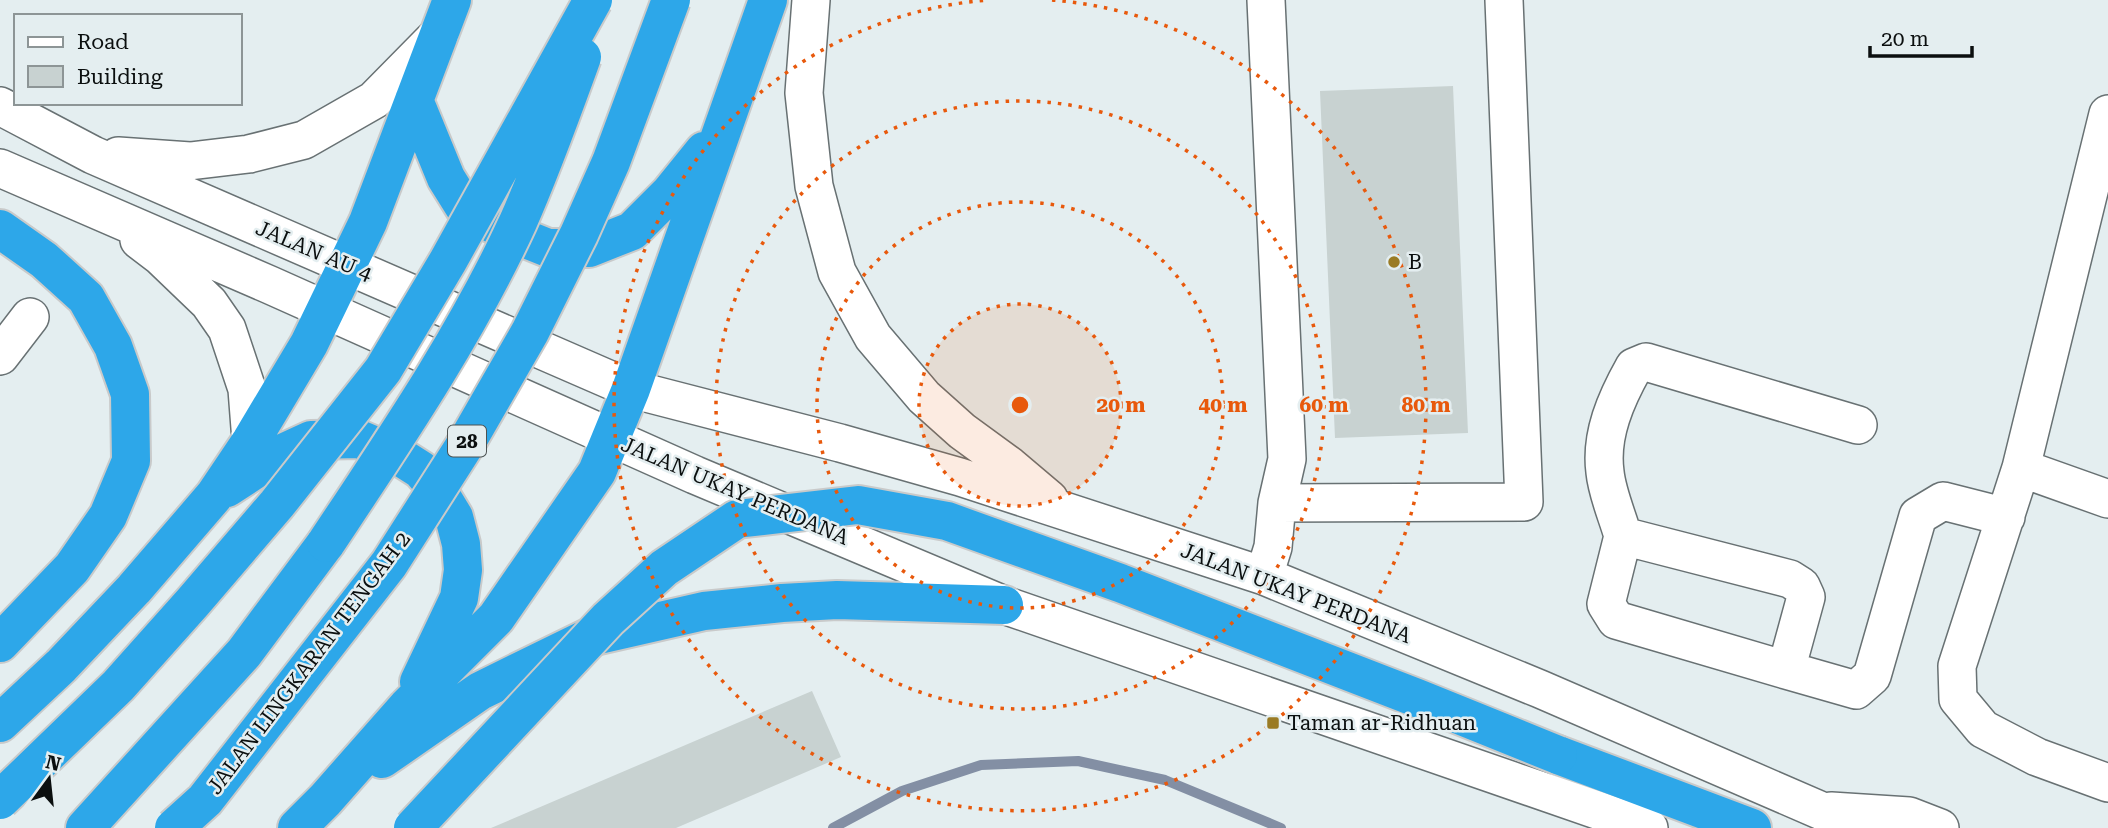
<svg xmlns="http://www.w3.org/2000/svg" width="2108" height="828" viewBox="0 0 2108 828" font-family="'Roboto Serif',serif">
<rect width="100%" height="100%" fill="#e4eef0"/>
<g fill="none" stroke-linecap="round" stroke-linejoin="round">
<path stroke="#838fa4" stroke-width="10" d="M833,828L902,791L981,765L1078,761L1165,780L1281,828"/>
</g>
<path fill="#c8d2d1" d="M1453,86L1468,433L1335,438L1320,91Z
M812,691L841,757L676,828H491Z"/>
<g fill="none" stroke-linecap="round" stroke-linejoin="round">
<g stroke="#687173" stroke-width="40">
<path id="minor" d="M811,0L804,93L814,186L837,272L873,337L924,397L962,431L1010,466L1049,499
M0,106L93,155L631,389L840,443L960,477L1264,576L1540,689L1861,828
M2108,114L2021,468L1957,666L1958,699L1983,729L2037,757L2108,783
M118,156L190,161L249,154L304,140L374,100L440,33
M0,168L270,285L695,475L1004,605L1649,828
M139,240L160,256L209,303L227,329L247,389L251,441
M0,356L30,317
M2021,468L2108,499
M1277,503L1524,502L1504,0
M1623,536L1790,579L1801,586L1806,597L1786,670L1616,620L1606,604Z
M1623,536C1617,515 1607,493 1605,472C1600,435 1616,399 1634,367L1646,362L1858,425
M1264,576L1273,547L1277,503L1287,459L1266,0
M1786,670L1856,690L1872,676L1918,516L1943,501L2006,517
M1831,811L1909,816L1940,828"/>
</g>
<g stroke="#c9caca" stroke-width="42">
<path id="highway" d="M414,100L446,178L466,210L506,231L548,248H589L632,231L670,193L704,151
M0,229L44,260L86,298L113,346L130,394L131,461L108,516L72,568L0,643
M227,488L274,457L311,440L359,439L399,456L421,470L437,489L454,517L461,544L463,570L459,598L419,682
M0,723L61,666L134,589L214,496L251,441L309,344L368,222L452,0
M1558,755L1752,828
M382,759L480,691L590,637L704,611L782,603L837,600L1004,605
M85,828L244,653L326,543
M297,828L325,800L407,707L496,618L597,472L631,389L768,0"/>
</g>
<use href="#minor" stroke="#fff" stroke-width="37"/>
<use href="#highway" stroke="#2da7e9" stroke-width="38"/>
<g stroke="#c9caca" stroke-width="42" stroke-linecap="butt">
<path id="highway-bridge" d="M326,543C395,439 466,335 518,222C542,168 562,112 582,57
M0,800L118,686L193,602L277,504L383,370L448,261L593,0
M174,828L205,800L389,564L465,445L530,332L579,234L611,162L671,0
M413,828L608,619L664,568L737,519L858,505L947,521L1120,583L1417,698L1558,755"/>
</g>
<use href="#highway-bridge" stroke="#2da7e9" stroke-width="38"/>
</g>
<circle cx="1020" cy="405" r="101" fill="#e8590c" fill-opacity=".12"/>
<g fill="none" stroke="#e8590c" stroke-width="3.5" stroke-dasharray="3.5 7">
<circle cx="1020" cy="405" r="101"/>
<circle cx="1020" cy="405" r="203"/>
<circle cx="1020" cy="405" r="304"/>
<path d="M1052 0A406 406 0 1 1 988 0"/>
</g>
<g fill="#9a7b24" stroke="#e4eef0" stroke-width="2.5">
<circle cx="1394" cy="262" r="7"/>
<rect x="1266" y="716" width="14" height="14" rx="3.5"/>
</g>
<g text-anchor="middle" stroke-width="5" stroke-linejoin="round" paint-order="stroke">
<rect fill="#e4eef0" stroke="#4c5252" stroke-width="2" x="448" y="425.5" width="38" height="31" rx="5"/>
<g font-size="19" font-weight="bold" fill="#0b0f0f">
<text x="467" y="448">28</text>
</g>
<g font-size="21" fill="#0b0f0f" stroke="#e4eef0">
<text transform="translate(314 251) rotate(23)" y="7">JALAN AU 4</text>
<text transform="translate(735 491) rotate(23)" y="7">JALAN UKAY PERDANA</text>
<text transform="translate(1296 593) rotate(21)" y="7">JALAN UKAY PERDANA</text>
<text transform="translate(309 663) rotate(-53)" y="7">JALAN LINGKARAN TENGAH 2</text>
</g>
<g font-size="21" fill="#0b0f0f" stroke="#e4eef0" text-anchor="start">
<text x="1408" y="269">B</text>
<text x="1287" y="730">Taman ar-Ridhuan</text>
</g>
</g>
<circle cx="1020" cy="405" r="10" fill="#e8590c" stroke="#e4eef0" stroke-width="3.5"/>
<g font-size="21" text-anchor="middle" font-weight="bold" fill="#e8590c" stroke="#e4eef0" stroke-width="5" stroke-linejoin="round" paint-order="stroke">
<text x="1121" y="412">20 m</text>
<text x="1223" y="412">40 m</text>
<text x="1324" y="412">60 m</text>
<text x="1426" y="412">80 m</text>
</g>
<rect x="14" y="14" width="228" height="91" fill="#e4eef0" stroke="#8d9596" stroke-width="2"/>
<rect x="28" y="37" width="35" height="10" fill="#ffffff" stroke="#8d9596" stroke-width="2"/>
<text x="77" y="49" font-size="21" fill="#0b0f0f">Road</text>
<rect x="28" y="66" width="35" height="21" fill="#c8d2d1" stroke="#8d9596" stroke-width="2"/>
<text x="77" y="84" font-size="21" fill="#0b0f0f">Building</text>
<g transform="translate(49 779) rotate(15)" stroke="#e4eef0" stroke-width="5" paint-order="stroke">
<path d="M0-5L12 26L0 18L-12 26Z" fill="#0b0f0f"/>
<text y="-10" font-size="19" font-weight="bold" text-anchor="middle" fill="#0b0f0f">N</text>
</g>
<path d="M1870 46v10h102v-10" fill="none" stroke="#0b0f0f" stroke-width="3.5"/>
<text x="1881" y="46" font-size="21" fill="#0b0f0f" stroke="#e4eef0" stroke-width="5" paint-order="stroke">20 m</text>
</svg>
